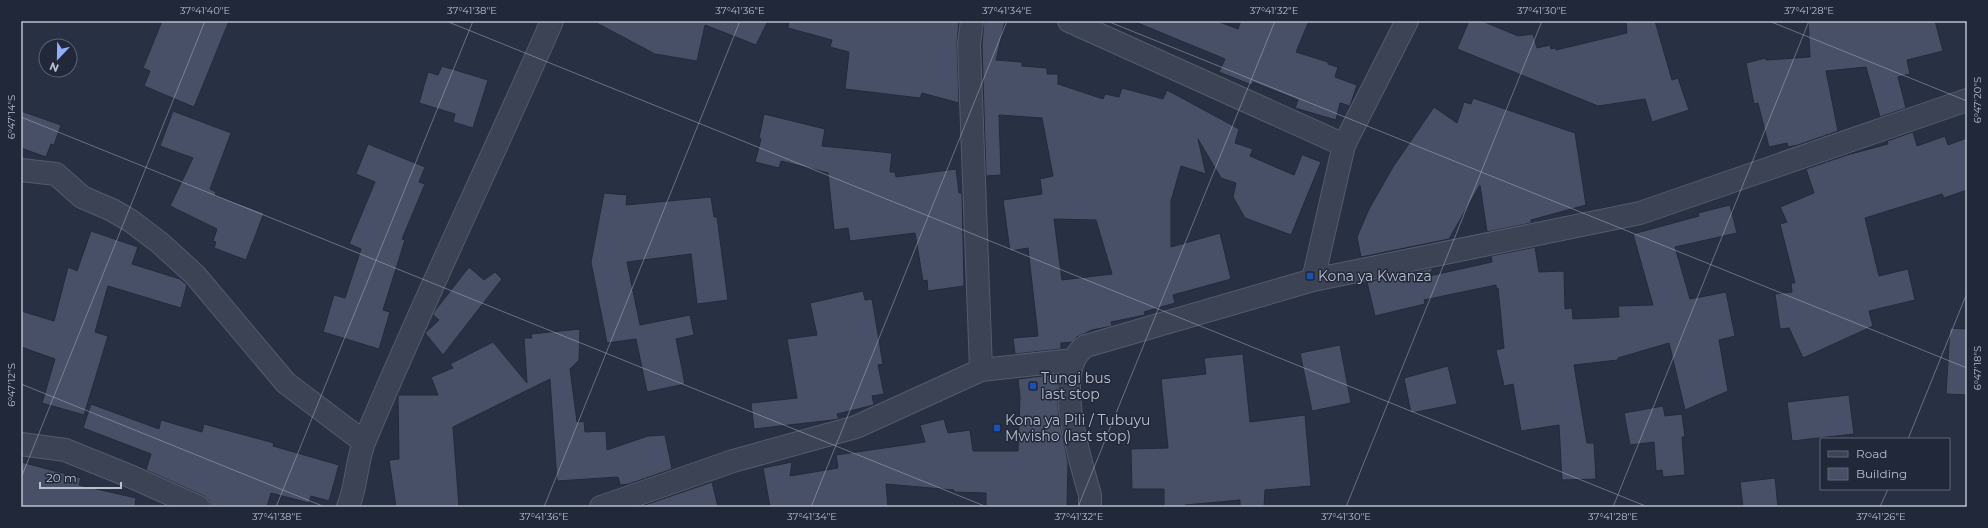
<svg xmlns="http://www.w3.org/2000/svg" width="1988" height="528" viewBox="0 0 1988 528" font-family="Montserrat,sans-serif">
<rect width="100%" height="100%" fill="#283044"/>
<path fill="#475066" stroke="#232a3b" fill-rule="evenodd" d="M162,21H229L194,107L144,86L150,71L143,68Z
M593,21H768L756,45L705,25L697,61L655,54Z
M789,21H959L957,44L959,103L922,93L920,98L845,89L849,52L830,47L832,40L788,28Z
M984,21H1005L996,60L1022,62V66L1047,68V74H1058V84L1103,99L1105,94L1119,97L1122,88L1163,99L1167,90L1239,129L1235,143L1253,149L1250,156L1294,175L1303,152V155L1321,162L1291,235L1245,218L1233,197L1236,183L1221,178L1198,139L1206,174L1181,166L1171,201V247L1220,233L1231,279L1173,295L1175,303L1144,312L1145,315L1111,322L1112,326L1092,330L1077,337L1073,342L1061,343V349L1015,354L1013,338L1038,336L1028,248L1010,251L1003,200L1042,194L1040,179L1053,176L1042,118L999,115L1001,175L986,176L982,45ZM1054,219L1096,220L1112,274L1062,280Z
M1133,21H1217L1238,29L1241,21H1309L1296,52L1328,62V64L1338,67L1335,77L1357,85L1350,106L1340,103L1336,120L1295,108L1298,100L1253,82L1252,85L1219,72L1225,59Z
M1469,21H1482L1518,36L1533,34L1537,48L1550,45L1551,49L1555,48L1556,50L1627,33L1626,21H1655L1672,80L1678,78L1689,110L1652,122L1645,99L1598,106L1457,49Z
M1808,21H1935L1943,51L1907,60L1910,74L1898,77L1906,108L1880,117L1866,67L1826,71L1838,131L1798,145L1788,147L1787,143L1769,147L1758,103L1754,104L1746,63L1766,58V60L1810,57Z
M442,66L488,80L473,128L453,122L455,114L419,103L428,72L438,75Z
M1473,98L1575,133L1586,205L1531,220V223L1487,232L1480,185L1449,239L1361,257L1357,237L1369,209L1393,167L1434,107L1457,123L1464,102L1471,104Z
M21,111L61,125L54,145L51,144L46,157L21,148Z
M173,111L231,133L210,189L216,192L215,195L264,213L246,260L214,248L216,242L213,241L217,229L170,206L193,158L160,146Z
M764,114L825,129L822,146L892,153L890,172H895L896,177L956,169L959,193H962L964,286L928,291L927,280L923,281L915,233L850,241L848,228L834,230L828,173L781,161L779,168L755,162L761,139L759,138Z
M1913,132L1917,146L1945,136L1948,145L1967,138V190L1944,198L1942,194L1865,218L1879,276L1908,269L1915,300L1869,311L1873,326L1803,358L1789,328L1780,329L1775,294L1792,292L1791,283H1795L1780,224L1787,222L1780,207L1814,193L1806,169L1847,155L1888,144L1887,141Z
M368,144L425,167L419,182L425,184L402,239L405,240L383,310L390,312L379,349L323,332L334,295L345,298L361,249L349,244L375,182L356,174Z
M604,193L627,195L626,205L711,197L714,217H717L728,300L697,304L691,254L627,262L640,325L690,315L694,335L676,339L685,384L647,392L636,339L607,343L591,262Z
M1730,205L1737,233L1675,247L1690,299L1726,292L1735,336L1719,340L1728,391L1685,410L1669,343L1618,358V360L1574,365L1587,443H1594L1596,479L1562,480L1559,425L1521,431L1513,384L1504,386L1496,350L1504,348L1498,288H1496V285L1424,300L1425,304L1375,316L1367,282L1433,268L1429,276L1492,262L1491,256L1535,247L1539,272L1564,271L1565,309L1572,308L1573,319L1619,317L1618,306L1653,305L1633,234L1699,216L1698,213Z
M91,231L138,247L132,264L180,279L187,285L181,308L108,286L95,332L108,336L84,415L42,403L55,359L21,347V311L54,321L68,267L77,271Z
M469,267L484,280L495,272L502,279L443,355L425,333L439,320L433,315L434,312Z
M863,291L865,300L872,299L883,364L878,365L884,394L872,396L874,405L837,414L839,419L833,420L754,429L751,403L797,398L787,339L817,335L810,303Z
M1950,328L1967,329V395L1946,394Z
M580,329L579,360L570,369L577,422L584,421L585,432L606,431L607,450L648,436L665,435L672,469L629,484L620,485L618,477L557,481L550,379L453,427L459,507H396L389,460L399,459L398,395H438L431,377L453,368L450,364L493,342L527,383L524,338H532L531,334Z
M1340,345L1351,403L1312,411L1300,353Z
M1243,354L1250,422L1305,415L1311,486L1265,490L1264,507H1240V500L1185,505V507H1164V489H1132L1131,449L1168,448L1161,379L1206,374L1204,358Z
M1448,366L1457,404L1411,413L1404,378Z
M1058,374L1057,395L1059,418L1068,462L1067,507H986V493L954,492V490L886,484L888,507H770L763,468L792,462L790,476L838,468L836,455L925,442L920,425L944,419L948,433L970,430L973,451H1018L1020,397L1018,379Z
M1849,395L1854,434L1792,441L1787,402Z
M91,404L159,429L161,420L202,432L204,424L274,443L273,446L339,465L329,501L311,496L309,503L271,493L267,507L211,506L209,500L204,496L146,470L151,454L83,428Z
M1663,406L1665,416L1682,414L1685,437H1682L1685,475L1663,477L1662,470L1656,471L1654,442L1630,445L1624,413Z
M21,462L81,478L79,485L136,498L135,507H21Z
M1775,478L1778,507H1743L1740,482Z
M712,482L718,507H639Z"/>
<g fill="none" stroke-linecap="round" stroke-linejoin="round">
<g stroke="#555b6b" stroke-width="24">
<path id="street" d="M972,21L969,44L981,370
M1069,21L1344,145
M21,170L56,174L82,197L112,210L131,221L160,243L195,275L286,383L364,442
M1313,280L1640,213L1967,100
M21,444L65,450L132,477L199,507
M348,507C357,486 356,461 365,440C424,299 491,161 552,21
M601,507L733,461L856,427L981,370L1073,360
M1090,507V495C1081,462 1050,368 1086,346L1313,280L1344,145L1407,21"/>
</g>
<use href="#street" stroke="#3c4354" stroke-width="22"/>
</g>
<path fill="none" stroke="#babfcd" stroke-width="1" stroke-opacity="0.45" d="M446,21L1648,507M1107,21L1967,368M1769,21L1967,101M21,117L987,507M21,384L325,507M1908,439L1967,293M21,478L205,21M276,507L473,21M544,507L740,21M811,507L1007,21M1078,507L1275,21M1346,507L1542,21M1613,507L1809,21M1880,507L1888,489"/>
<g fill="#1a4fb4" stroke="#212839" stroke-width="1.5">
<rect x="1306" y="272" width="8" height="8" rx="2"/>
<rect x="1029" y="382" width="8" height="8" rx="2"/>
<rect x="993" y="424" width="8" height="8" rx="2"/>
</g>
<g text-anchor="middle" stroke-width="3" stroke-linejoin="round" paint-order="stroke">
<g font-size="14" fill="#babfcd" stroke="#212839" text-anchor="start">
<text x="1318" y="281">Kona ya Kwanza</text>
<text x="1041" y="383">Tungi bus<tspan x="1041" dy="16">last stop</tspan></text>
<text x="1005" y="425">Kona ya Pili / Tubuyu<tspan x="1005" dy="16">Mwisho (last stop)</tspan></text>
</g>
</g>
<rect width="1988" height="528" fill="none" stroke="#212839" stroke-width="44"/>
<rect x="1820" y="438" width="130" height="52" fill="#212839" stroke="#5e6474"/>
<rect x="1828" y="451" width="20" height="6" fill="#3c4354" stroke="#5e6474"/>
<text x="1856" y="458" font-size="12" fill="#babfcd">Road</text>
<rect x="1828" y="468" width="20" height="12" fill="#475066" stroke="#5e6474"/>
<text x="1856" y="478" font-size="12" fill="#babfcd">Building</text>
<g transform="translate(58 58) rotate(202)"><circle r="19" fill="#212839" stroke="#5e6474"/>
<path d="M0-3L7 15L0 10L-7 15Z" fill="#93aef8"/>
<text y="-6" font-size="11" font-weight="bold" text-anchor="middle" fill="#babfcd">N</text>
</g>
<path d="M40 482v6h81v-6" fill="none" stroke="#babfcd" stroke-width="2"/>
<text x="46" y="482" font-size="12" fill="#babfcd" stroke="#212839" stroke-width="3" paint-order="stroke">20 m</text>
<rect x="22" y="22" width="1944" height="484" fill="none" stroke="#babfcd" stroke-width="1.5"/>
<g font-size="10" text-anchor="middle" fill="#babfcd">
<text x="205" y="14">37°41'40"E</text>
<text x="472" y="14">37°41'38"E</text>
<text x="740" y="14">37°41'36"E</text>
<text x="1007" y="14">37°41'34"E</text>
<text x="1274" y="14">37°41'32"E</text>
<text x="1542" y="14">37°41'30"E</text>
<text x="1809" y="14">37°41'28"E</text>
<text transform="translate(1977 100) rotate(-90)" y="4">6°47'20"S</text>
<text transform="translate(11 117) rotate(-90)" y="4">6°47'14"S</text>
<text transform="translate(1977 368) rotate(-90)" y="4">6°47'18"S</text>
<text transform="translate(11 385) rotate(-90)" y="4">6°47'12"S</text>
<text x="277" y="520">37°41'38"E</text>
<text x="544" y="520">37°41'36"E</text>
<text x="812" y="520">37°41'34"E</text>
<text x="1079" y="520">37°41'32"E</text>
<text x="1346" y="520">37°41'30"E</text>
<text x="1613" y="520">37°41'28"E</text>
<text x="1881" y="520">37°41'26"E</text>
</g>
</svg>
